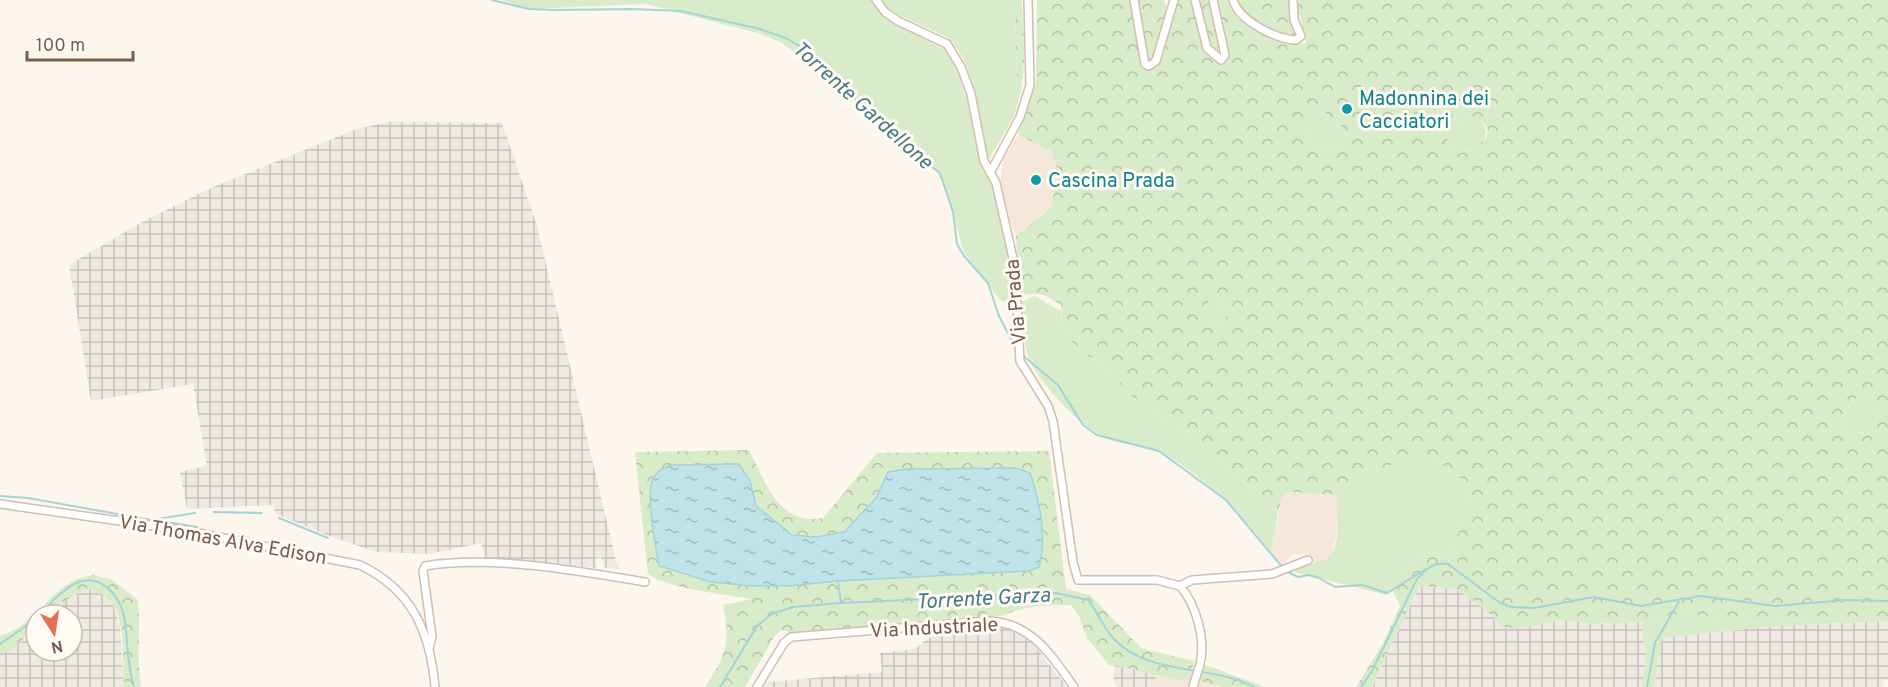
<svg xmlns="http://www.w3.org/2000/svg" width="1888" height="687" viewBox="0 0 1888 687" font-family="Overpass,sans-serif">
<defs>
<pattern id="industrial-grid" width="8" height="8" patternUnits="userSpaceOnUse" patternTransform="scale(1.5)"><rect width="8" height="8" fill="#efe9e4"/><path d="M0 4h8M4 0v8" fill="none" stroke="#c7c0bb"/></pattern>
<pattern id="forest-crowns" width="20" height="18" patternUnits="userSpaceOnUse" patternTransform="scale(1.5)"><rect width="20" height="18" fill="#d8ecc9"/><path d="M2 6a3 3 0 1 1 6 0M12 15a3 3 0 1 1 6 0" fill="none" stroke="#b4c2a5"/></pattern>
<pattern id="water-ripples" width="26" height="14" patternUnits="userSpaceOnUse" patternTransform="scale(1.5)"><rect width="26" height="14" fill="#bfe3e8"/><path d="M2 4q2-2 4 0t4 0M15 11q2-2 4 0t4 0" fill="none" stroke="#a0bbbe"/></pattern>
</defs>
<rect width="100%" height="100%" fill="#fdf6ec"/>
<path fill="#f5e8da" d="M1018,135L1051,151L1059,174L1050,209L1016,236L1002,201L1001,175L1004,158Z
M1288,492L1338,495L1336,537L1331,555L1321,561L1308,562V554H1292L1281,566L1271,552L1282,497Z
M1156,676L1204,680L1216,684V687H1154Z"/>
<path fill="url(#industrial-grid)" d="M388,122L502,123L537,226L618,569L604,568L601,557L595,559L597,568L485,558L481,543L429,554L377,552L334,538L276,514L273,505L187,509L180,472L207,466L193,384L91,401L69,265L144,221L213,187L357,129Z
M1419,586L1454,588L1484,608L1502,626L1516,629L1561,620L1595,624L1641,622L1646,655L1642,687H1372Z
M87,588L101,593L113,604L120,626L124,687H0V653L10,651L36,627V651H72V615H50L51,609Z
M1888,621V680L1882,681L1883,687H1654L1661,638L1764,627Z
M999,627L1013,630L1032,642L1067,687H764L768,682L882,672L880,653L915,649L932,635Z
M1115,665L1135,668L1156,676L1154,687H1117L1113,682Z"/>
<path fill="#d8ecc9" d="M501,0H873L895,22L947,51L953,60L971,111L981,160L993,184L1004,228L1012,281L1010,300L1006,302L1000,300L963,251L950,201L938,173L885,122L782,43L761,34L646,4L530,9Z
M879,0H1015L1017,105L1014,116L989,159C984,153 984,141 982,132C977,99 972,59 945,36L890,11Z
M1324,112C1334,119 1352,131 1344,143C1326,157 1312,154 1304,132L1310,117Z
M1472,116C1487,122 1489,132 1481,146L1457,154L1449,146L1446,138L1456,124Z
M1217,294L1227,314L1225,319L1221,322L1210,321L1206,312L1209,300Z
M1034,296L1061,311L1062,323L1071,341L1083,353L1099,362L1132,396L1189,435L1278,512L1271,552C1241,514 1209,481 1168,456C1150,446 1130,446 1111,440C1083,431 1043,387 1030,361C1025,350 1019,315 1020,303Z
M1870,393L1877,399L1878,420L1867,433L1848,432L1841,423C1845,408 1854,396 1870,393Z
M1414,454H1425L1432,457L1469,485L1472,493L1449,560L1437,556L1415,557L1393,591L1387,595L1294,572C1305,560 1323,565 1331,554C1347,531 1324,493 1352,476C1371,464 1395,465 1414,454Z
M1675,614L1700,615L1743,622L1880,616H1888V621L1764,627L1662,638L1654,687H1642L1646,655L1641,622Z"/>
<path fill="url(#forest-crowns)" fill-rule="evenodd" d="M1015,0H1022C1023,35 1028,71 1017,105Z
M1037,0H1133L1141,54L1151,69L1160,59L1177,0H1193L1208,55L1223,65L1230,54L1221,31L1215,0H1229C1232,6 1235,12 1239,17C1251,28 1289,46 1306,43C1305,31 1298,14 1296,0H1888V616L1743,622L1700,615L1675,614L1641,622L1595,624L1561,620L1516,629L1502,626L1484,608L1454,588L1419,586L1372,687H1356L1382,645L1400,606L1393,591L1415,557L1437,556L1449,560L1472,493L1469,485L1432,457L1425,454H1414L1401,462L1352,476L1338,495L1288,492L1282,497L1278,512L1189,435L1132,396L1099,362L1083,353L1071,341L1062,323L1061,305C1044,294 1042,292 1023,295L1020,292L1016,236L1050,209L1059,174L1051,151L1018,135L1036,82ZM1324,112C1334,119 1352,131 1344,143C1326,157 1312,154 1304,132L1311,117ZM1472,116C1504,129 1481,150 1457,154L1449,146L1447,139L1456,124ZM1217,294L1227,313L1225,319L1221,322L1210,321L1206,312L1209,300ZM1870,393L1877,399L1878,420L1867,433L1848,432L1841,423C1845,408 1854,395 1870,393Z
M1137,0H1164L1167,9L1155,59L1152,63L1146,60Z
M1198,0H1211L1219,37L1218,53L1209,47Z
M1236,0H1289L1291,18L1297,33L1290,38C1273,29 1243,19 1236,0Z
M749,450C766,482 778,526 823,518L877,453L1049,451L1066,589L1090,595L1141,648L1194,661L1190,680C1162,680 1136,668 1109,665L1087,638L1079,616L1071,605C1046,605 1024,606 1002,616L792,633L782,630L774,637L745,687H705C726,656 731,642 723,605L752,599C728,595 665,588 648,574L635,452ZM739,464L750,481L756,506L792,535L816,537L843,532L876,498L888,472L1016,468C1033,501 1049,529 1039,567L1029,571L838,581L789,586H751L659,566C656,547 645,495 653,479C657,471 664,467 672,465Z
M93,575L111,579L138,600C141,630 136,658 141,687H124C123,665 125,620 112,603C105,595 96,591 87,588L51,609L50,615H36V627L10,651L0,653V636C34,625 43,599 71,582C77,578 86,577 93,575Z
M1203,664L1265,687H1222L1197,680Z"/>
<path fill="url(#water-ripples)" stroke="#a5d3da" stroke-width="1.5" d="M739,464L750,481L756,506L792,535L816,537L844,532L876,498L888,472L907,469L1016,468L1030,473C1040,502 1047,537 1039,567L1029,571L838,581L789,586H751L711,582L659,566C656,547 645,495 653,479C657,471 664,467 672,465Z"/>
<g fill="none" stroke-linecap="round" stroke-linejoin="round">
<path stroke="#a5d3da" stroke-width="2" d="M492,0L529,9L556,10L632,9L681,11L760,29L788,39L809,52L840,86L916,155L940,173L953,212L957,244L964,256L988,283L999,316L1017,351
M1021,354L1058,385L1083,425L1097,435L1159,451L1226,500L1283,568
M0,496L28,498L151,520L195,513
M0,508L9,509
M214,512L262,513
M279,518L328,538
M154,520L197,527
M95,521L182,534
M193,536L199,537
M1286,571L1298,577L1309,575L1319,578L1335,587L1362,585L1387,593L1426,569
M838,581L841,603
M40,615C50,604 64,587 79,582C104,573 123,601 125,622C128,645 127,665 134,687
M0,644L36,619
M720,687L757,626L772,614L793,607L841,603L1056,593L1088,600C1098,612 1103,628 1114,639C1150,677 1212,664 1254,687
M1361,687L1372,671L1417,579C1426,569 1434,561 1448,564L1500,603L1512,607L1534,608L1594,597L1641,606L1701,596L1775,606L1846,600L1888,601
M1647,687L1655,643L1681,598"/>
<g stroke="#d1beb0" stroke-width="10">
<path id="minor" d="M876,0L885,12L898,21L947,44L961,67L971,94L984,161L996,183L1015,267L1020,361L1048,406L1053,421L1073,562L1078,580H1157L1180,586C1196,604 1206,640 1200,664C1198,672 1195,679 1193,687
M1134,0L1145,64L1149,66L1156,61L1174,0
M1195,0L1207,48L1221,60L1225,55L1213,0
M1233,0C1239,21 1276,39 1296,40L1301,36L1294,20L1293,0
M990,173L1020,117L1030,85L1028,0
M0,504L183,530L360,565C412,590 430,631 435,687
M1180,586L1192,580L1272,574L1308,560
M429,649L432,636L423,571L425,566C490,555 580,571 645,582
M757,687L784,643L791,637L989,621C1032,623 1051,655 1074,687"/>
</g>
<use href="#minor" stroke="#fff" stroke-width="7"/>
</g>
<g fill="#0f9aa8" stroke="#fffaf3" stroke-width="2">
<circle cx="1347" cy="109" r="6"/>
<circle cx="1036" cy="180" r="6"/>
</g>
<g text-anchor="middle" stroke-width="6" stroke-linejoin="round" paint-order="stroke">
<g font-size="20" fill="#0d838f" stroke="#fffaf3" text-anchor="start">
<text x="1359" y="105">Madonnina dei<tspan x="1359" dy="23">Cacciatori</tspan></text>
<text x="1048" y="187">Cascina Prada</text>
</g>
<g font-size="20" fill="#7a5c4d" stroke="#fffaf3">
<text transform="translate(1015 302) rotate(-95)" y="7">Via Prada</text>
<text transform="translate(223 539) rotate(10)" y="7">Via Thomas Alva Edison</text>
<text transform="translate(934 627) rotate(-3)" y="7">Via Industriale</text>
</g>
<g font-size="21" font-style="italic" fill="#437c86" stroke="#fffaf3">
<text transform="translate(863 105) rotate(42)" y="7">Torrente Gardellone</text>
<text transform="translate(983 598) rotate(-3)" y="7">Torrente Garza</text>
</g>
</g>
<g transform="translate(54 633) rotate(168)"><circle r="28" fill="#fffaf3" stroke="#cabbb1" stroke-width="1.5"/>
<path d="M0-4.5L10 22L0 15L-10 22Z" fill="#e76f51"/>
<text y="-9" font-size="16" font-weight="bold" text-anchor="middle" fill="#7a5c4d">N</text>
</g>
<path d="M27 51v9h106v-9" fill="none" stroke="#7a5c4d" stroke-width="3"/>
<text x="36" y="51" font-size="18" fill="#7a5c4d" stroke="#fffaf3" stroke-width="4.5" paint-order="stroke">100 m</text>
</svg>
